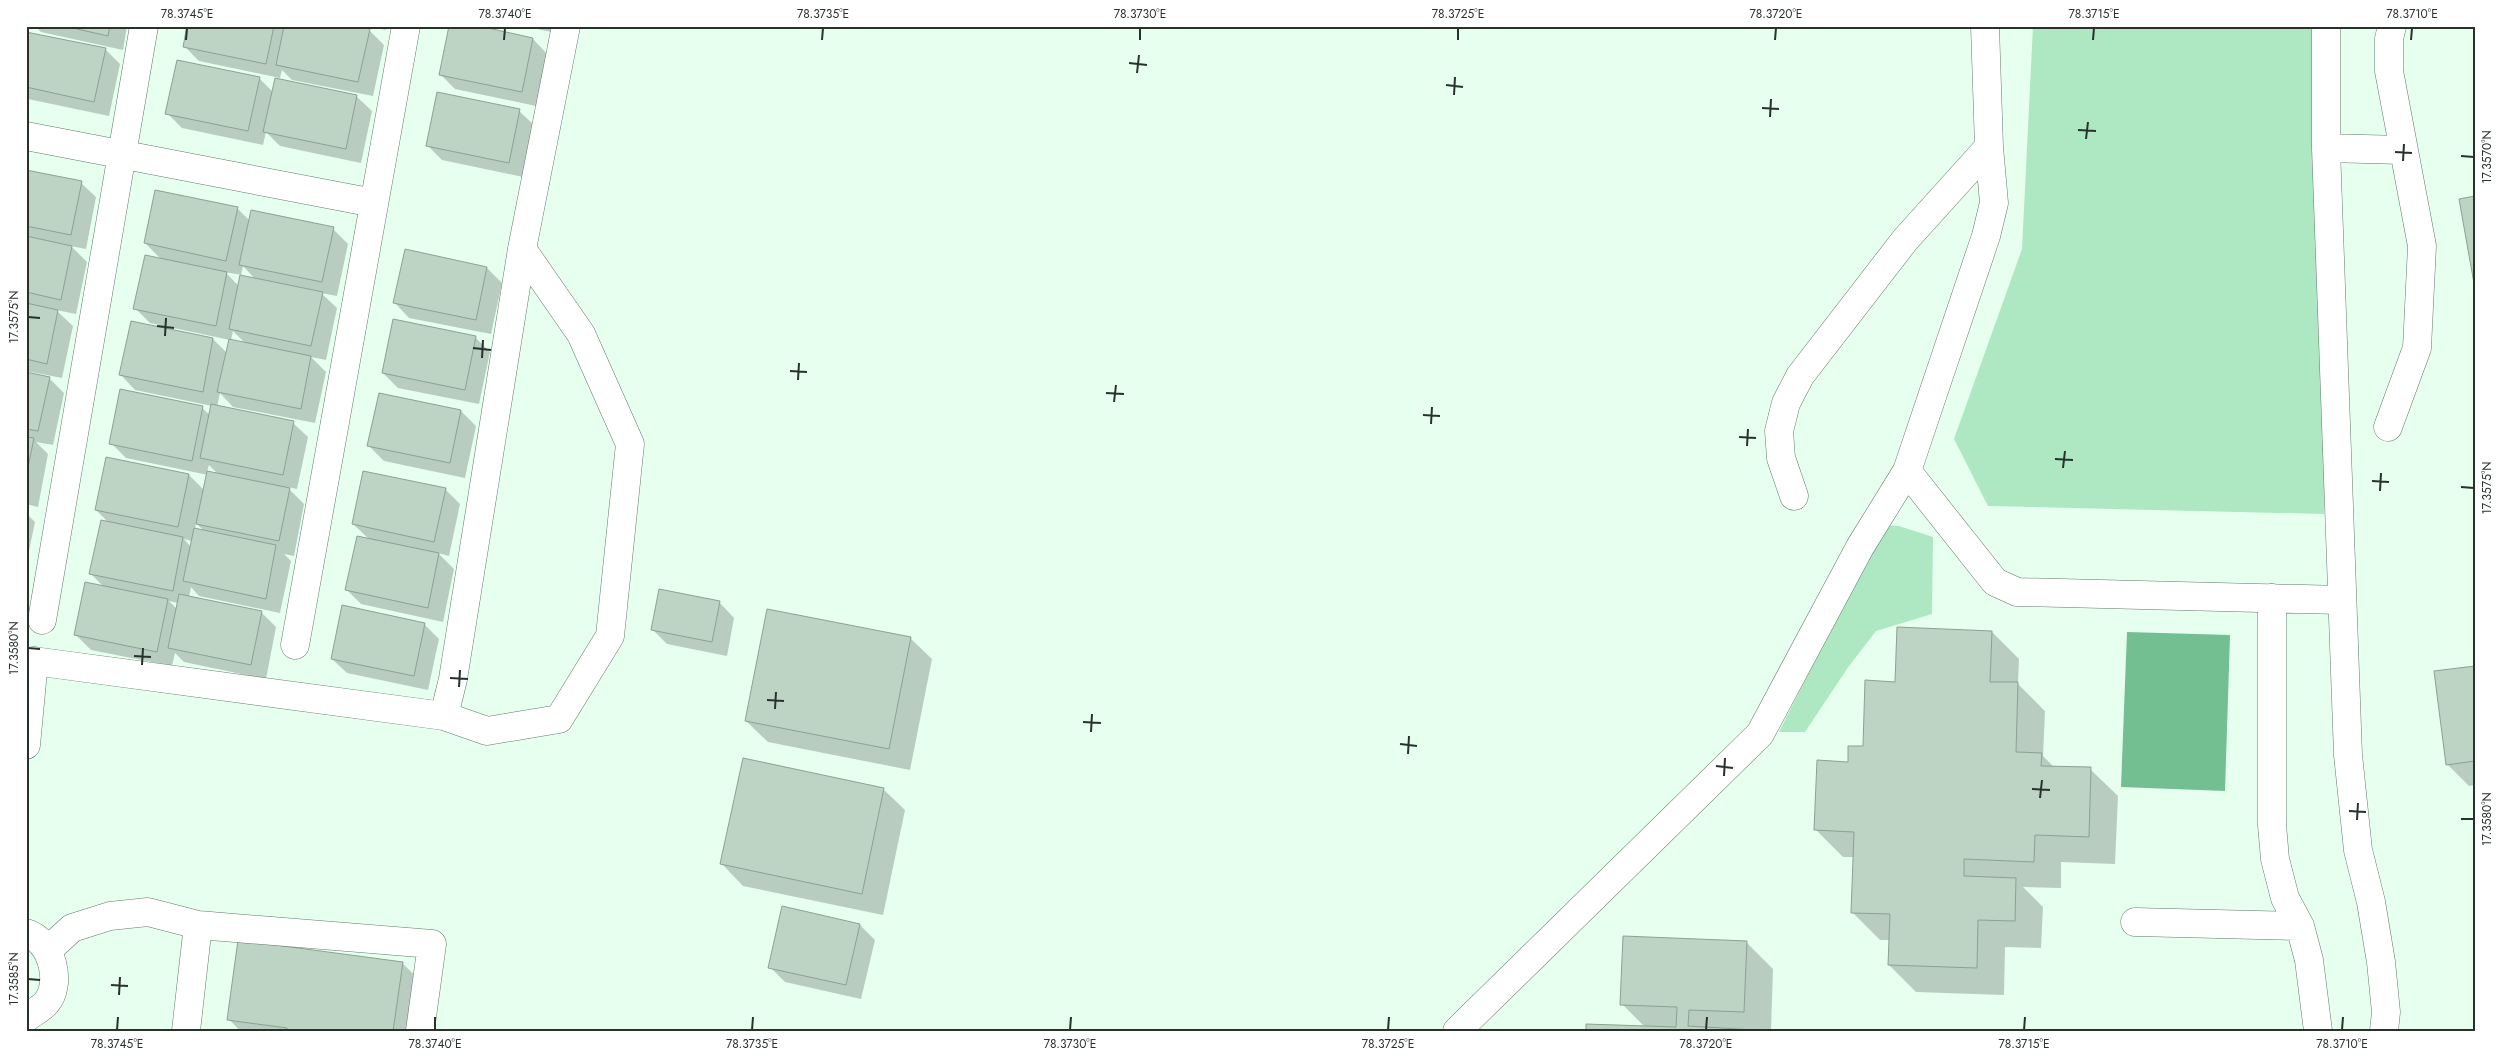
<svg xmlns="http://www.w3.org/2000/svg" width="2501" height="1057" viewBox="0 0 2501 1057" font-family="Jost,sans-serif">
<rect width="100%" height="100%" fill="#e7ffef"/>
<path fill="#ade8c3" d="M2033,26H2340L2324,514L1988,506L1954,439L2022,249Z
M1883,525L1899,526L1933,537L1932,614L1876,631L1849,666L1805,732H1779Z"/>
<path fill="#73bf92" d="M2127,632L2230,635L2225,791L2121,787Z"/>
<path fill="#0003" fill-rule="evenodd" d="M35,26H127L123,50L41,32Z
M188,26H352L369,30L384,45L373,96L292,80L282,70L280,78L199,61L184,46Z
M366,26H387L386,30Z
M523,26H552L551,32Z
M26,33L105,49L120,64L109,116L28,99Z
M533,39L547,54L536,106L455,89L440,74Z
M259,78L273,92L276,80L357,97L372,111L361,163L280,146L266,132L263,145L182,128L167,113Z
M519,111L534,125L523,177L442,160L427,145Z
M26,171L81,183L96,197L86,249L71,246L87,262L76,314L56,310L73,326L62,378L26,371Z
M237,208L250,221L333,229L348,244L337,296L321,293L337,308L326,360L311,357L326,372L315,423L233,407L220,393L217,407L293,423L308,437L297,489L287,487L304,504L294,556L284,554L291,561L280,613L199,596L191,587L189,597L261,612L276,627L266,679L184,662L175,653L172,666L91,650L76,635L104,587L91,574L110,524L96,510L189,475L204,490L208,475L126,458L111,443L202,408L210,415L212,406L135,390L121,375L213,339L227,353L230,340L150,323L135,308L162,260L145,243ZM243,266L256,280L239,286L225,272L241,275ZM233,331L245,343L231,340ZM209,465L218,474L207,472ZM196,523L204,531L195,529ZM184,539L192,541L191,547ZM169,601L178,603L177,609Z
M487,268L502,283L491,334L409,318L395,303Z
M475,337L490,352L479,404L398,388L383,373Z
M26,374L49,378L64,393L53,445L36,442L48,454L38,507L26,504Z
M461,411L476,426L465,478L384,461L369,446Z
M445,489L460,504L449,556L438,553L454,569L443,622L361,604L346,589L370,540L353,524Z
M26,513L35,522L26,565Z
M720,603L734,618L727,656L667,644L652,629Z
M424,624L439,639L428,690L347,673L332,659Z
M1992,632L2019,659L2018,684L2045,711L2043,756L2055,768L2090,769L2118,796L2115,864L2061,862V888L2023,887L2043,907L2041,948L2005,947L2004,995L1916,992L1889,965L1890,940H1880L1852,912L1854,857H1843L1816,830L1849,763L1864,748L1896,683Z
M910,638L932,659L910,770L768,742L746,721Z
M2475,667V785L2469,786L2447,764Z
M883,789L905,810L883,915L743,886L722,864Z
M860,925L875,940L861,999L785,982L770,967Z
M1746,942L1773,969L1771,1031H1587L1645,1027L1622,1004Z
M402,963L430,990L424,1031H240L229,1019Z"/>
<path fill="#bdd4c4" stroke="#8ba192" d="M64,26H110L108,36Z
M187,26H274L266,64L183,47Z
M284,26H358L370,29L358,82L276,65Z
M449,26H479L533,38L522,92L439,75Z
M26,32L106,48L94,102L26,87Z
M177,60L260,77L248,131L165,114Z
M275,78L357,95L346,149L263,132Z
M437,92L520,109L509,163L426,146Z
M26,170L82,181L71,235L26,226Z
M155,190L238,207L226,261L144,243Z
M2475,196V289L2459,199Z
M251,210L334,227L322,282L239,265Z
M26,236L72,246L61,300L26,292Z
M405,249L487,267L476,320L393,303Z
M145,255L227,272L216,326L133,309Z
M240,275L323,292L311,346L229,329Z
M26,303L58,310L47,364L26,359Z
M393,319L476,336L465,390L382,373Z
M131,321L213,338L203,392L119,375Z
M229,339L311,356L301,409L217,392Z
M26,372L50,377L38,431L26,429Z
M120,389L203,406L192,461L109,444Z
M379,393L461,410L450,463L367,446Z
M211,404L294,421L283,475L200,458Z
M26,437L34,438L26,477Z
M106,457L189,474L178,527L95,510Z
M207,471L290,488L279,541L196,524Z
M363,471L446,488L434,542L352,524Z
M101,520L183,537L173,591L89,574Z
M194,528L276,545L266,599L183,581Z
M357,536L439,553L428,608L345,590Z
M85,582L168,599L157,652L74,635Z
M659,589L720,601L712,642L651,630Z
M179,594L262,611L251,665L168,648Z
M342,605L425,623L414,676L331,659Z
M767,609L911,637L889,749L745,721Z
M1897,627L1992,631L1990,682H2018L2016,752L2042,753L2041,766L2091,767L2089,837L2035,835L2034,862L1964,859V876L2016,878L2015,921L1978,920L1977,968L1888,965L1890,914L1851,913L1854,832L1814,830L1817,760L1848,762V746H1863L1865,680L1895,682Z
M2475,666V761L2446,765L2434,671Z
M743,758L884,788L862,894L720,864Z
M782,906L860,924L846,985L768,968Z
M1623,936L1747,941L1744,1012L1689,1010L1688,1026L1770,1031H1586V1024L1676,1027L1677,1007L1620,1005Z
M238,940L403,962L393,1031H287V1028L227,1020Z"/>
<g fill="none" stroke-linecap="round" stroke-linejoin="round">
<g stroke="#64796b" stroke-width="29">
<path id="street" d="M2326,26V148L2348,755L2358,850L2371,902L2381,962L2386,1012L2384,1031
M26,136L374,203
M2326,148L2403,150
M522,249L581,334L630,444L610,636L559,719L487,731L444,716L453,679L522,249L566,26
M2388,427L2417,348L2422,246L2389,71V39L2392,26
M1907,471L1995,582L2017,592L2342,600
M1794,496L1781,458L1779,431L1786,403L1800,376L1905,240L1989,147
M2272,598V825L2275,859L2285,898L2300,926L2309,960L2318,1031
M42,620L144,26
M295,645L406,26
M26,660L444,716
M26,745L34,661
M2135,922L2300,926
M26,933C52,940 63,984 46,1003C41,1009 32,1013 26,1018
M48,950L72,928L110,916L148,912L198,925L432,944L420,1031
M186,1031L198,925
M1457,1031L1760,734L1860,547L1907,471L1986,236L1994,203L1989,147L1985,26"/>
</g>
<use href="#street" stroke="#fff" stroke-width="28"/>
</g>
<path fill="none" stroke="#28312b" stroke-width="2" d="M186,40L187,28M504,40L505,28M822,40L823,28M1140,40V28M1458,40V28M1775,40L1776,28M2093,40L2094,28M2411,40L2412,28M1129,63L1147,65M1137,73L1139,55M1446,85L1463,87M1454,95L1455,77M1762,108L1779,109M1770,117L1771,99M2078,130L2096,131M2086,139L2088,122M2395,152L2412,153M2461,156L2474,157M2403,161L2404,144M28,317L40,318M157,326L174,328M165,336L166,318M473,348L491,350M482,358L483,340M790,371L807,372M798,380L799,363M1106,393L1124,394M1114,402L1116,385M1423,415L1440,416M1431,424L1432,407M1739,437L1756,438M1747,446L1748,429M2055,459L2073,460M2063,468L2065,451M2372,481L2389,482M2461,487L2474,488M2380,491L2381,473M28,648L40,649M134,656L151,657M142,665L143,648M450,678L468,679M459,687L460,670M767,700L784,701M775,709L776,692M1083,722L1101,723M1091,732L1092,714M1400,744L1417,746M1408,754L1409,736M1716,766L1733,768M1724,776L1725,758M2032,789L2050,790M2040,798L2042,780M2349,811L2366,812M2461,819H2474M2357,820L2358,803M28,979L40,980M111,985L128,986M119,995L120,977M117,1030L118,1017M435,1030V1017M752,1030L753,1017M1070,1030L1071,1017M1388,1030L1389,1017M1706,1030L1707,1017M2024,1030L2025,1017M2342,1030L2343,1017"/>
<rect width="2501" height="1057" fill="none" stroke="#ffffff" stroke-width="55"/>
<rect x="28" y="28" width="2446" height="1002" fill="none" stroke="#28312b" stroke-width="2"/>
<g font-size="12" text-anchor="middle" fill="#28312b">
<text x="187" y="18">78.3745°E</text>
<text x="505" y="18">78.3740°E</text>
<text x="823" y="18">78.3735°E</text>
<text x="1140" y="18">78.3730°E</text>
<text x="1458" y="18">78.3725°E</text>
<text x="1776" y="18">78.3720°E</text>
<text x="2094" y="18">78.3715°E</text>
<text x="2412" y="18">78.3710°E</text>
<text transform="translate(2487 157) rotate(-90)" y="4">17.3570°N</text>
<text transform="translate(14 317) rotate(-90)" y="4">17.3575°N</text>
<text transform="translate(2487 488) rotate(-90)" y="4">17.3575°N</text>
<text transform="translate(14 648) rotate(-90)" y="4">17.3580°N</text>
<text transform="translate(2487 819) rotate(-90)" y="4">17.3580°N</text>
<text transform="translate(14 979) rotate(-90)" y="4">17.3585°N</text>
<text x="117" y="1048">78.3745°E</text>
<text x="435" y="1048">78.3740°E</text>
<text x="752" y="1048">78.3735°E</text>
<text x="1070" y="1048">78.3730°E</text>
<text x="1388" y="1048">78.3725°E</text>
<text x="1706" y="1048">78.3720°E</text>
<text x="2024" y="1048">78.3715°E</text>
<text x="2342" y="1048">78.3710°E</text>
</g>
</svg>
